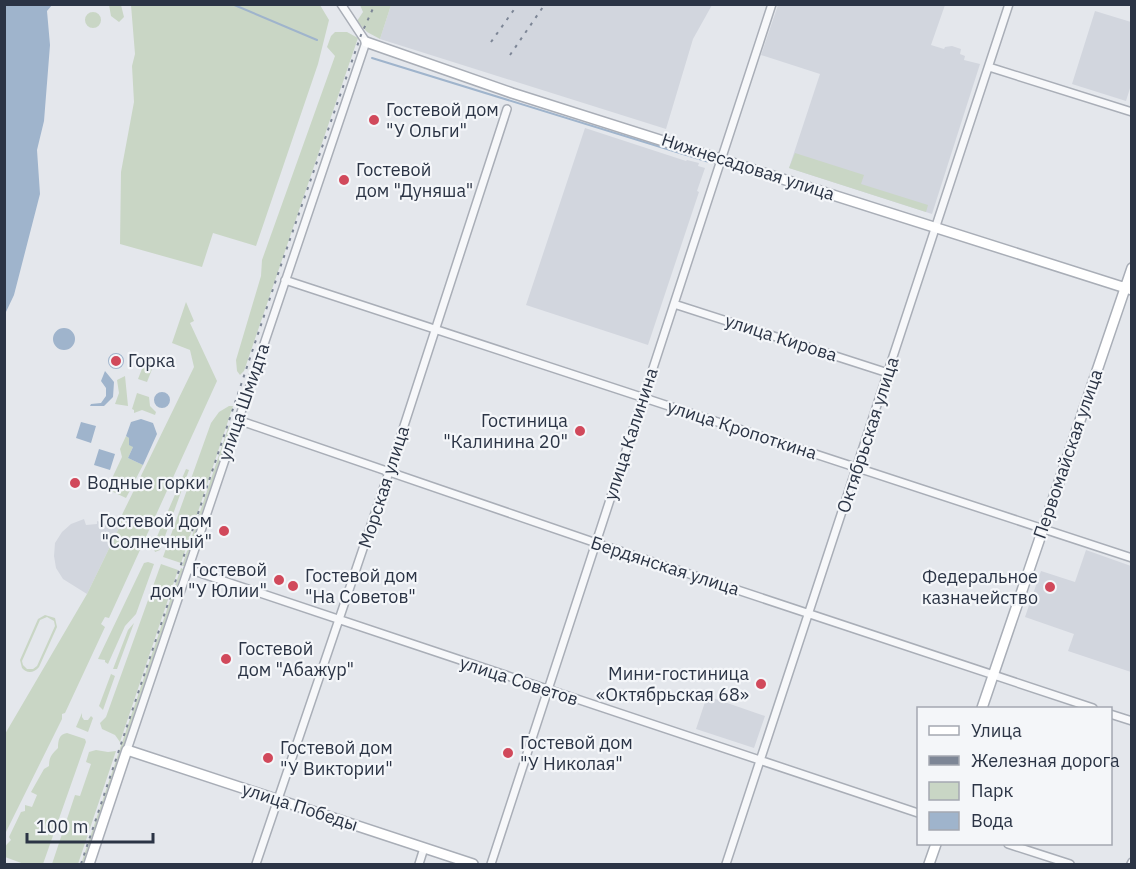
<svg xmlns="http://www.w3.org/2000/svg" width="1136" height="869" viewBox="0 0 1136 869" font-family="'IBM Plex Sans',sans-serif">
<rect width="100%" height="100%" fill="#e4e7ec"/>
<path fill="#d2d6de" d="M391,5H712L693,39L666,129L380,39Z
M778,5H945L931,45L944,49L945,47L952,46L961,49L960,54L965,56L964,60L980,64L932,214L789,168L820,74L761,55Z
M1095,11L1131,22V85L1126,101L1072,84Z
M585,128L686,161L687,160L699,163L698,166L705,168L697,191L699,192L648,345L526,305Z
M84,519L86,525L97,524V521L119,528L87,594L63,579L56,568L54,556L55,543L62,532L71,524Z
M1086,550L1131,566V672L1068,651L1074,634L1025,617L1041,571L1075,582Z
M707,696L765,716L754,748L696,729Z"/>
<path fill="#c9d6c5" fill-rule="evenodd" d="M109,5H121L124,17L119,22L111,16Z
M131,5H320L329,20L318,64L256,246L213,233L202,267L120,244L121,172L134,102L132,66L135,54Z
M360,5H391L380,39L367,32L357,21L363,12Z
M85 20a8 8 0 1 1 16 0a8 8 0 1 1-16 0Z
M335,32H347L358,38L244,371L240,375L237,371L236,360L261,276L262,260L335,56L327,47L331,36Z
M795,153L864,175L861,184L928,205L926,212L789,168Z
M186,302L194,321L190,323L217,381L109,618L105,617L101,624L105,627L65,713L62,714V719L5,834V734L87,594L119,528L118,523L194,367L190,350L172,343Z
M147,356L156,359L147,382L138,379Z
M125,376L128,406L115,404L119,393L117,380Z
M137,393L149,397L150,406L156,412L155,415L142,410L134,413V410L132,409Z
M229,406H233L181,563L163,557L211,423L219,412Z
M229,425L231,428L184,566H182Z
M126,436L129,438L133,447L128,458L143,465L126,498L107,489L122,457L120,449Z
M186,469L189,470L160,550L155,552L153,546Z
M148,562L154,564L136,614L125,626L108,664L105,662V660L98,659L144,563Z
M161,564L178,570L120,742L115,735L102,729L100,723L106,717Z
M181,568L183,569L84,864H81Z
M45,615L55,618L57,627L39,667C34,673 27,674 22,668L20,660L38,619ZM47,617L54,621L55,626L37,666L33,669H27L23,665L22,661L40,620Z
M134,623L117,669H113L128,630Z
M111,674L115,676L103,710L99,706Z
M82,713V717L84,720H88L91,716L93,718L88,732L76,727Z
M67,733L85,739L86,742L43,864H24L5,857C4,847 4,847 11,840L9,837L21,812L25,811V805L32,807L37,795L31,792L44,769L49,766C49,757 52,754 58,748C58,741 59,734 67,733Z
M96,750L108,752L116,751L78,864H52L75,795L80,796L91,764L86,762L89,752Z"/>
<path fill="#9fb4cc" d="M5,4L52,5L47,11L50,45L44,121L37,150L40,194L14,295L5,314Z
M53 339a11 11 0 1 1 22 0a11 11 0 1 1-22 0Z
M108 361a8 8 0 1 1 16 0a8 8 0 1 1-16 0Z
M105,371L114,382L113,397L104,406H90L91,404L101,403L106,396V388L101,381Z
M154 400a8 8 0 1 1 16 0a8 8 0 1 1-16 0Z
M141,419L153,423L157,434L143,465L128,458L133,447L129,445V438L126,436L131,422Z
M81,422L96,426L91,443L76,438Z
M99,449L115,454L110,470L94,465Z"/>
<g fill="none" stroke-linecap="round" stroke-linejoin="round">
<path stroke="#9fb4cc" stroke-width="2" d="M232,4L317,40
M372,58L709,162"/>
<g stroke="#a9aeb7" stroke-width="10">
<path id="street" d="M989,67L1132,112
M285,280L1132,558
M674,304L888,373
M238,420L605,546L1093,708
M188,569L918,813
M1110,714L1132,721
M127,750L366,42L341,4
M1008,844L1070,864
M256,864L389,472L507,109
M419,864L424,848
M491,864L772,4
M726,864L1009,4
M1131,864L1132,862"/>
</g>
<g stroke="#a9aeb7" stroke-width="12">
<path id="secondary" d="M366,42L512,93L1132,290
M982,708L1132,268
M89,864L127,750L473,864
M929,864L936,844"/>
</g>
<use href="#street" stroke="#f7f8fa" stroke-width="7"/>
<use href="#secondary" stroke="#fff" stroke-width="9"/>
<path stroke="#7d8696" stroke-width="2" stroke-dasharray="3 6" stroke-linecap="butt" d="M491,42L518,4
M510,55L545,4
M81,864L279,271L361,35L375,4"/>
</g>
<g fill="#d1495b" stroke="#f4f6f9" stroke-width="2">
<circle cx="374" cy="120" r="6"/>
<circle cx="344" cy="180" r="6"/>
<circle cx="116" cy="361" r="6"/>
<circle cx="580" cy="431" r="6"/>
<circle cx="75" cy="483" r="6"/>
<circle cx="224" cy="531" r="6"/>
<circle cx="279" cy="580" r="6"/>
<circle cx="293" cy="586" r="6"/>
<circle cx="1050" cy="587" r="6"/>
<circle cx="226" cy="659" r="6"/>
<circle cx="761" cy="684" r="6"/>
<circle cx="508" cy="753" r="6"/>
<circle cx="268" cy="758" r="6"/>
</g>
<g text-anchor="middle" stroke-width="4.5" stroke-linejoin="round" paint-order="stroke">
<g font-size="18" fill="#2b3445" stroke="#f4f6f9" text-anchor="start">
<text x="386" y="116">Гостевой дом<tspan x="386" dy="21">"У Ольги"</tspan></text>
<text x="356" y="176">Гостевой<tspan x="356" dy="21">дом "Дуняша"</tspan></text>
<text x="128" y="367">Горка</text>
<text x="568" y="427" text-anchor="end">Гостиница<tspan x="568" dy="21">"Калинина 20"</tspan></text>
<text x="87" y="489">Водные горки</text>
<text x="212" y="527" text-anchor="end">Гостевой дом<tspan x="212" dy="21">"Солнечный"</tspan></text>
<text x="267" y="576" text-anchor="end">Гостевой<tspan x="267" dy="21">дом "У Юлии"</tspan></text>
<text x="305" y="582">Гостевой дом<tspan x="305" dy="21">"На Советов"</tspan></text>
<text x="1038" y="583" text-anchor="end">Федеральное<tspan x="1038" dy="21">казначейство</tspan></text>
<text x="238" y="655">Гостевой<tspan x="238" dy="21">дом "Абажур"</tspan></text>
<text x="749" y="680" text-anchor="end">Мини-гостиница<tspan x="749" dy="21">«Октябрьская 68»</tspan></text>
<text x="520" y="749">Гостевой дом<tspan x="520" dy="21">"У Николая"</tspan></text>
<text x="280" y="754">Гостевой дом<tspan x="280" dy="21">"У Виктории"</tspan></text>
</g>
<g font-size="18" fill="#2b3445" stroke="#f4f6f9">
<text transform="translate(748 167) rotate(18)" y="6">Нижнесадовая улица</text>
<text transform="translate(781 338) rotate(18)" y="6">улица Кирова</text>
<text transform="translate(244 402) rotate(-71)" y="6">улица Шмидта</text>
<text transform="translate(742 430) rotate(18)" y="6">улица Кропоткина</text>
<text transform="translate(631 434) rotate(-72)" y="6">улица Калинина</text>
<text transform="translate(868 435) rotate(-72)" y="6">Октябрьская улица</text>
<text transform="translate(1068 454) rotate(-71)" y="6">Первомайская улица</text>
<text transform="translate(384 487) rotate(-72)" y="6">Морская улица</text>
<text transform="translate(665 566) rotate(18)" y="6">Бердянская улица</text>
<text transform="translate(519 681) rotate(18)" y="6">улица Советов</text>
<text transform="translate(300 807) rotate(18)" y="6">улица Победы</text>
</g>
</g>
<rect width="1136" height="869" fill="none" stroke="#2b3445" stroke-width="12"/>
<rect x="917" y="707" width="195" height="138" fill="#f4f6f9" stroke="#a4a8b1" stroke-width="1.5"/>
<rect x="929" y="726" width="30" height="9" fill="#ffffff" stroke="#a4a8b1" stroke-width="1.5"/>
<text x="971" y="737" font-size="18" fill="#2b3445">Улица</text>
<rect x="929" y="756" width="30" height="9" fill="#7d8696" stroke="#a4a8b1" stroke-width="1.5"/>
<text x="971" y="767" font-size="18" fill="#2b3445">Железная дорога</text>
<rect x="929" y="782" width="30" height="18" fill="#c9d6c5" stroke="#a4a8b1" stroke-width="1.5"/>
<text x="971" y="797" font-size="18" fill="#2b3445">Парк</text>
<rect x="929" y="812" width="30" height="18" fill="#9fb4cc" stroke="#a4a8b1" stroke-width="1.5"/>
<text x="971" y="827" font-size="18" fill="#2b3445">Вода</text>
<path d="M27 833v9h126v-9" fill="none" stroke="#2b3445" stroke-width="3"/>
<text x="36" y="833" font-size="18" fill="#2b3445" stroke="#f4f6f9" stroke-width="4.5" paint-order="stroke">100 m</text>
</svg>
